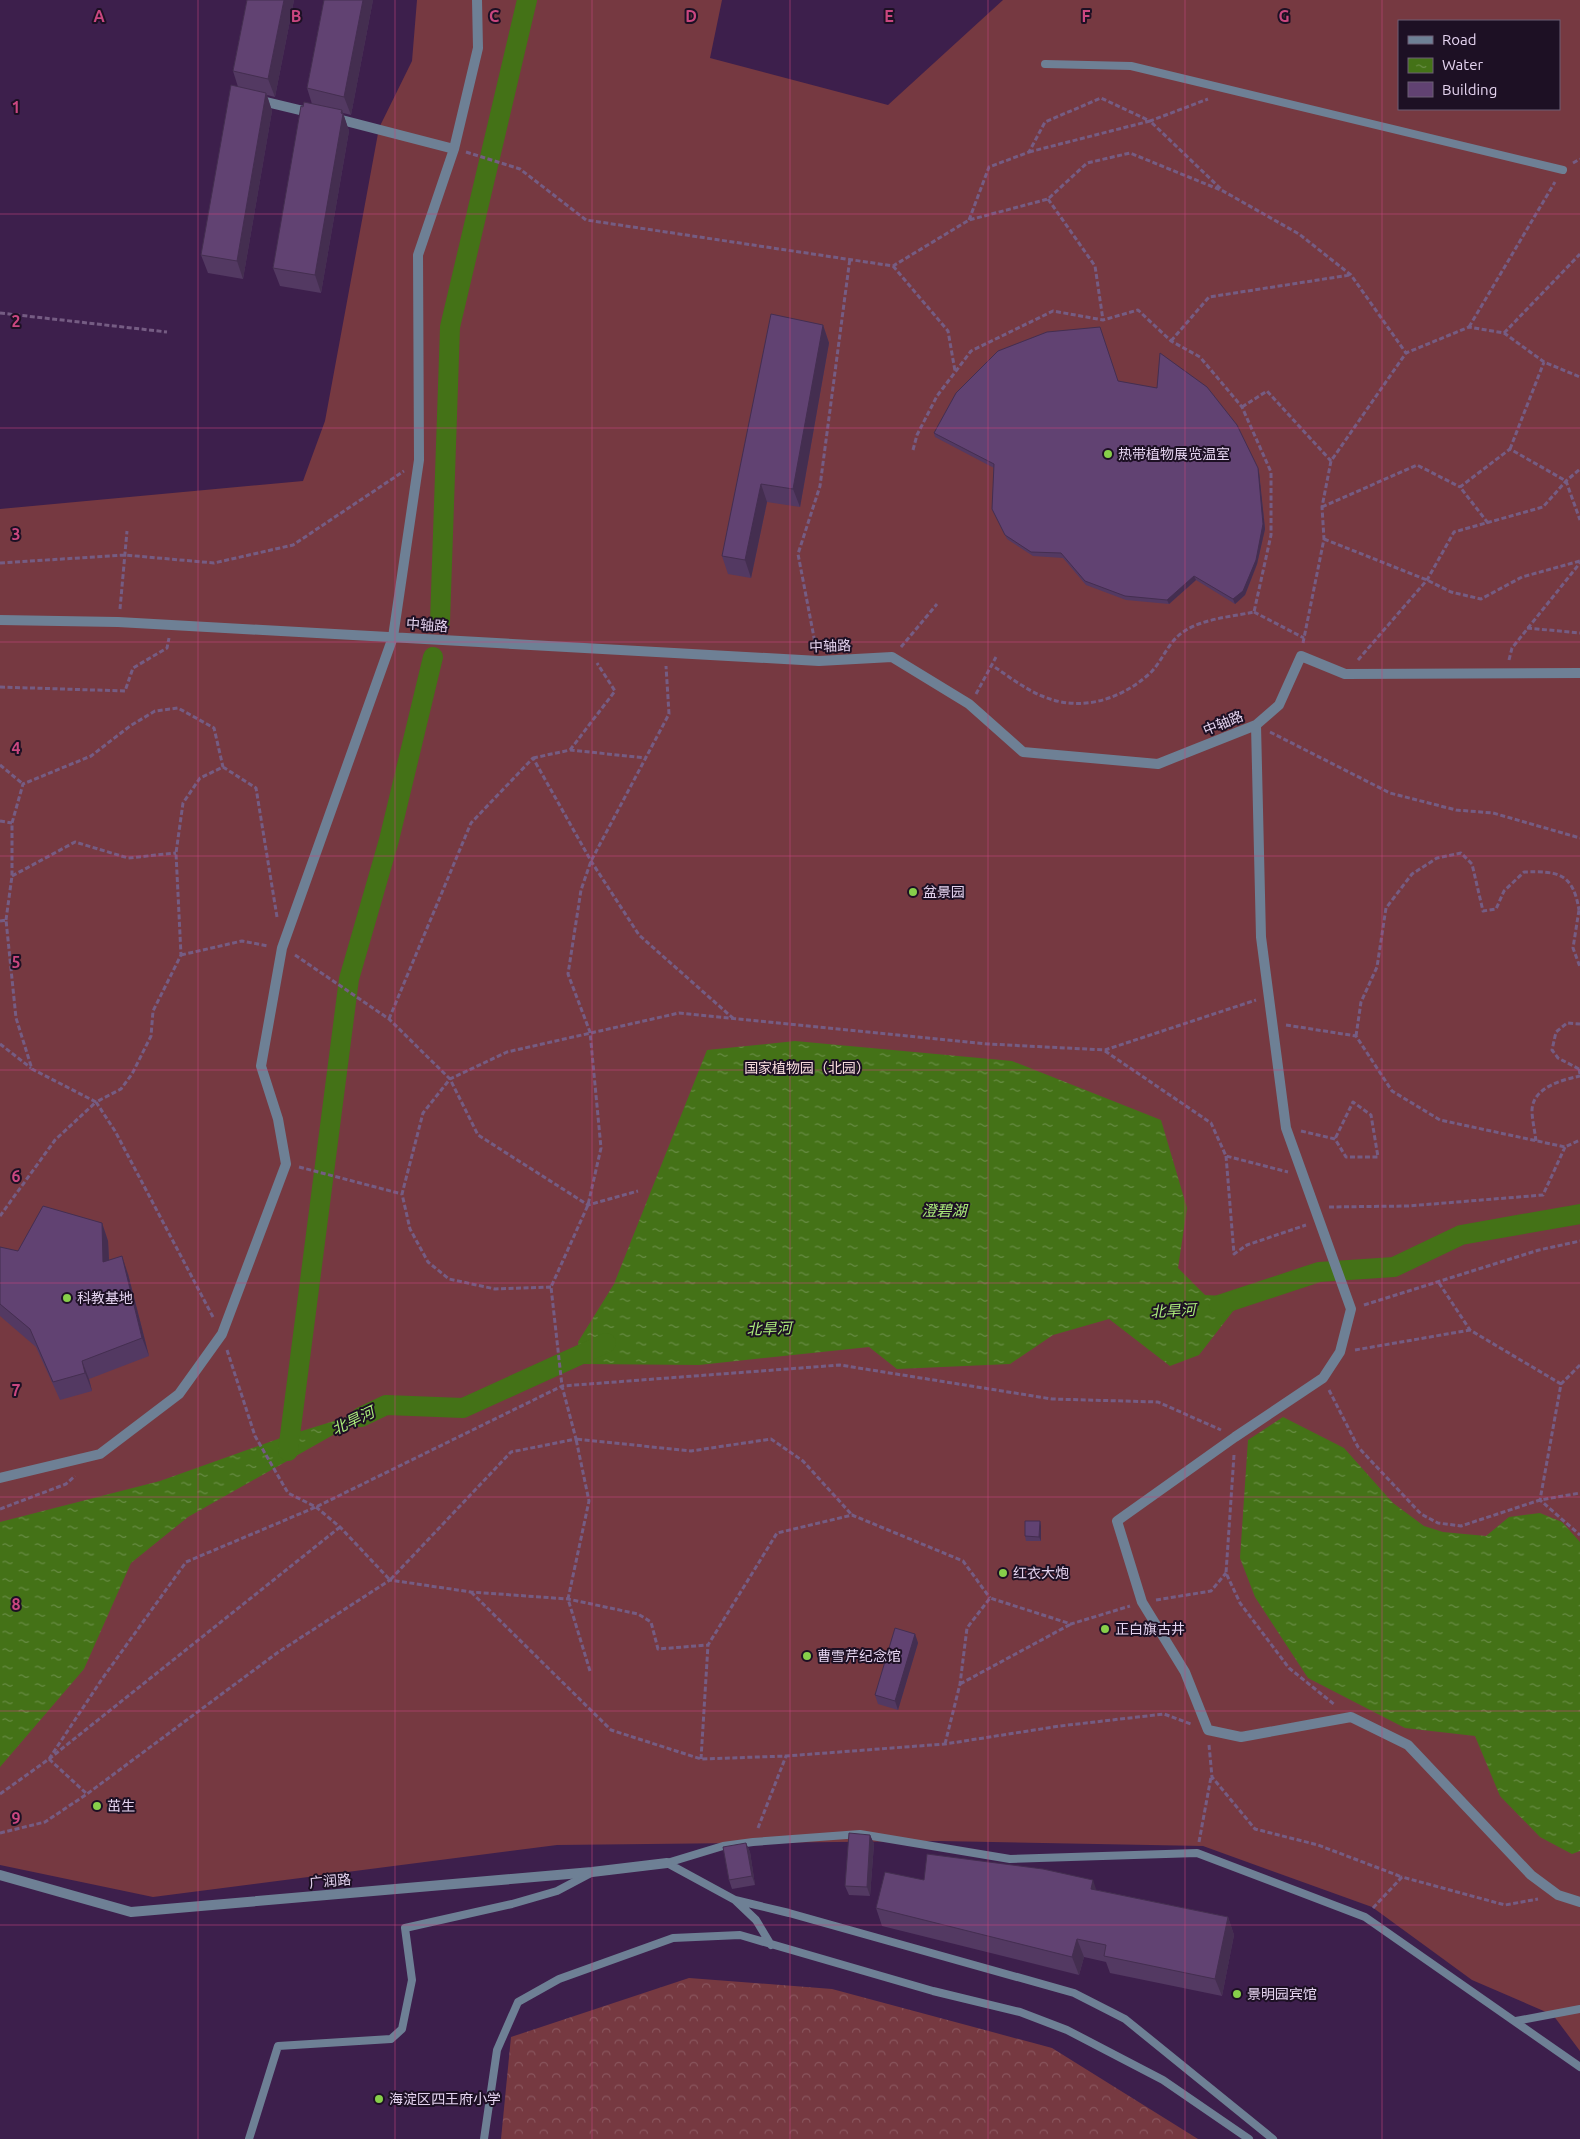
<svg xmlns="http://www.w3.org/2000/svg" width="1580" height="2139" viewBox="0 0 1580 2139" font-family="Ubuntu,'Noto Sans SC',sans-serif">
<defs>
<pattern id="forest-crowns" width="20" height="18" patternUnits="userSpaceOnUse" patternTransform="scale(1.25)"><rect width="20" height="18" fill="#763941"/><path d="M2 6a3 3 0 1 1 6 0M12 15a3 3 0 1 1 6 0" fill="none" stroke="#89555d"/></pattern>
<pattern id="water-ripples" width="26" height="14" patternUnits="userSpaceOnUse" patternTransform="scale(1.25)"><rect width="26" height="14" fill="#447217"/><path d="M2 4q2-2 4 0t4 0M15 11q2-2 4 0t4 0" fill="none" stroke="#688c44"/></pattern>
</defs>
<rect width="100%" height="100%" fill="#3d1f4c"/>
<path fill="url(#forest-crowns)" d="M689,1978L832,1989L1052,2048L1198,2139H501L511,2037Z"/>
<path fill="#763941" fill-rule="evenodd" d="M417,0H722L710,58L888,105L1003,0H1580V2051L1553,2015L1472,1980L1372,1907L1203,1846L939,1841L557,1845L153,1897L0,1865V509L303,481L325,421L379,128L412,61ZM1399,21H1559V109H1399Z"/>
<path fill="url(#water-ripples)" d="M795,1041L1012,1061L1161,1120L1187,1208L1178,1268L1205,1295L1244,1297L1199,1355L1170,1366L1109,1319L1053,1335L1010,1364L897,1369L869,1347L699,1365L582,1364L578,1342L614,1284L707,1050Z
M386,1405L188,1517L131,1563L84,1669L0,1767V1522L160,1481L292,1434Z
M1283,1417L1344,1448L1393,1503L1424,1526L1443,1532L1486,1536L1509,1517L1540,1513L1562,1522L1580,1542V1851L1572,1854L1540,1837L1500,1796L1475,1736L1405,1728L1308,1678L1255,1597L1240,1558L1248,1440Z"/>
<g fill="none" stroke-linecap="round" stroke-linejoin="round">
<path stroke="#447217" stroke-width="20" d="M440,622L450,327L527,0
M1219,1305L1319,1272L1394,1267L1461,1235L1580,1214
M361,1417L386,1405L463,1408L606,1343
M288,1451L349,979L389,840L433,657"/>
<path stroke="#755c83" stroke-width="3" stroke-dasharray="5 2.5" stroke-linecap="butt" d="M466,152L520,169L586,220L893,266L969,220L1048,199L1087,163L1130,153L1223,191L1299,234L1351,275L1406,353
M1029,152L1150,121L1221,189
M1573,163L1580,159
M1048,199L1095,266L1103,320
M969,220L989,167L1029,152L1045,122L1101,98L1150,121L1208,99
M893,266L948,331L955,371
M0,313L167,332
M1469,327L1555,182
M1504,333L1580,254
M1171,341L1209,297L1350,275
M1242,407L1267,391L1331,461
M1510,449L1544,362
M913,450L917,435L937,396L971,351L1053,311L1103,320L1138,310L1171,341L1200,357L1242,407L1271,472V535L1254,612C1230,617 1197,619 1178,636C1166,647 1160,665 1148,675C1118,701 1079,712 1042,696C1025,689 1008,676 993,666
M1322,507L1417,465L1460,487
M1488,523L1460,487L1510,449L1566,481L1580,520
M1324,539L1427,580L1451,592L1481,599L1522,577L1580,561
M0,563L125,555L214,563L293,545L404,471
M120,609L127,531
M1254,612L1304,638
M1527,628L1580,633
M1303,643L1324,539L1322,507L1331,461L1406,353L1469,327L1504,333L1544,362L1580,377
M901,647L937,604
M816,648L798,554L820,486L850,258
M1358,660L1427,580L1454,532L1543,507L1566,481L1580,469
M1509,660L1512,648L1580,563
M0,687L125,691L133,668L167,648L169,638
M976,694L996,657
M1270,732L1390,793L1456,810L1493,813L1580,838
M570,750L615,691L597,663
M533,758L570,750L646,758
M0,765L23,784
M0,821L12,823
M12,876L75,842L128,858L176,853
M1579,910L1573,948L1580,967
M6,920L12,876V823L23,784L91,756L130,726L155,711L178,708L214,728L223,767
M0,921L6,920L16,1018L32,1069L96,1102L55,1140L0,1216
M181,955L242,941L268,946
M295,955L389,1019L450,1079L478,1135L588,1205L638,1191
M389,1019L471,823L533,758L591,861L639,935L735,1020
M1286,1025L1356,1036L1392,1091L1440,1120L1565,1147L1580,1140
M1356,1036L1361,1002L1377,967L1386,908L1412,874L1437,858L1461,853L1472,864L1483,911L1496,909L1504,891L1524,872C1558,871 1573,873 1579,910
M0,1044L31,1068
M1105,1051L1211,1123L1226,1156L1288,1172
M1579,1069L1558,1058L1552,1050L1556,1032L1567,1023L1580,1024
M1579,1069L1580,1074
M1301,1131L1335,1139L1346,1157H1378L1371,1115L1353,1102L1335,1139
M1536,1141C1535,1131 1532,1120 1532,1110C1533,1087 1562,1080 1580,1076
M1226,1156L1234,1254L1247,1245L1306,1225
M299,1167L402,1194
M1329,1207L1408,1206L1543,1195L1565,1147
M1439,1283L1470,1330L1561,1384
M551,1287L495,1289L449,1279L428,1262L410,1229L402,1194L423,1113L450,1079L507,1052L679,1013L988,1044L1105,1050L1256,1000
M1364,1305L1539,1250L1580,1241
M213,1317L115,1131L96,1102L121,1089L132,1074L151,1036L153,1011L181,955L176,853L183,803L200,778L223,767L256,788L277,917
M227,1350L255,1436L288,1493L316,1507L340,1527L390,1580L511,1452L576,1439L562,1386L551,1287L588,1205L601,1148L590,1032L568,974L581,890L591,861L669,714L666,666
M1355,1350L1470,1330
M1580,1365L1561,1384L1540,1500L1580,1535
M1329,1390L1358,1447L1421,1514L1438,1523L1461,1526L1540,1500L1580,1493
M1234,1455L1226,1573L1240,1603L1289,1668L1335,1705
M0,1509L66,1484L75,1476
M471,1592L611,1730L701,1759L786,1756L945,1744L1060,1726L1164,1714L1191,1724
M1156,1600L1211,1591L1226,1573
M590,1671L568,1599L589,1501L576,1439L691,1451L771,1439L803,1461L852,1515
M960,1684L1071,1624
M945,1744L960,1684L967,1628L990,1598L1071,1624L1130,1606
M1209,1745L1212,1777L1255,1829L1318,1845L1402,1877
M49,1759L102,1679L186,1562L316,1507L562,1386L840,1365L1052,1399L1158,1402L1221,1430
M49,1759L87,1794
M701,1759L708,1645L777,1533L852,1515L963,1561L990,1598
M0,1794L49,1759L340,1527
M758,1828L786,1756
M0,1833L45,1822L87,1794L277,1653L390,1580L471,1592L568,1599L638,1614L651,1622L658,1649L708,1645
M1199,1842L1211,1777
M1373,1908L1402,1877L1505,1905L1538,1899"/>
<path stroke="#6e8095" stroke-width="8" d="M1045,64L1131,66L1563,170
M667,1863L723,1846L753,1842L860,1834L1010,1859L1197,1853L1365,1917L1580,2067
M667,1863L735,1900L789,1913L1074,1993L1125,2019L1273,2139
M735,1900L756,1920L771,1945
M1516,2021L1580,2009
M249,2139L278,2046L391,2039L402,2029L412,1980L405,1928L512,1904L557,1891L591,1873
M484,2139L497,2050L518,2002L559,1979L673,1938L740,1935L933,1991L1020,2012L1067,2030L1163,2080L1249,2139"/>
<path stroke="#6e8095" stroke-width="10" d="M258,100L312,113
M334,118L454,149
M0,620L118,622L819,661L892,657L969,704L1023,752L1158,764L1256,725L1279,705L1301,656L1345,674L1580,673
M1256,725L1261,937L1286,1128L1351,1309L1340,1352L1323,1378L1235,1437L1117,1521L1142,1602L1185,1672L1208,1730L1241,1737L1351,1717L1408,1745L1531,1875L1558,1895L1580,1902
M0,1478L100,1454L179,1394L222,1334L286,1164L278,1119L261,1066L282,948L393,637L419,460L418,255L454,149L478,48L477,0
M0,1875L131,1912L592,1872L667,1863"/>
</g>
<path fill="#533962" d="M247,0H294L275,97L267,95L272,111L243,279L208,273L201,255L238,87L233,71Z
M324,0H373L351,115L343,113L349,131L321,293L280,286L273,268L303,107L312,104L307,88Z
M823,325L829,343L800,507L767,502L751,578L728,574L722,556Z
M1118,382L1259,472L1265,529L1257,564L1245,595L1235,604L1196,580L1169,604L1126,600L1086,585L1063,558L1033,556L1007,539L992,509L994,468L935,437L934,433Z
M102,1223L108,1241L109,1260L128,1274L149,1356L89,1379L92,1391L60,1400L36,1347L0,1316V1247L18,1251Z
M1040,1521L1041,1526V1541H1026L1025,1536Z
M915,1634L918,1643L898,1710L878,1704L875,1695Z
M870,1835L874,1844L870,1896L849,1895L845,1886Z
M746,1843L750,1852L755,1885L732,1889L729,1880Z
M924,1880L1097,1890L1228,1917L1234,1935L1222,1996L1110,1973L1106,1962L1084,1957L1079,1975L882,1926L876,1908Z"/>
<path fill="#442e50" d="M284,0H294L275,97L268,79Z
M363,0H373L351,115L344,97Z
M266,93L272,111L243,279L237,261Z
M342,110L349,131L321,293L315,275Z
M823,325L829,343L800,507L793,489Z
M1258,468L1259,472L1265,529L1257,564L1245,595L1235,604L1233,599Z
M761,484L767,502L751,578L745,560Z
M1194,576L1196,580L1169,604L1167,600Z
M102,1223L108,1241L110,1280L103,1262Z
M122,1256L128,1274L149,1356L142,1338Z
M82,1361L89,1379L92,1391L85,1373Z
M1040,1521L1041,1526V1541L1039,1537Z
M915,1634L918,1643L898,1710L895,1701Z
M870,1835L874,1844L870,1896L867,1887Z
M746,1843L750,1852L755,1885L752,1876Z
M1093,1880L1099,1898L1091,1889Z
M1228,1917L1234,1935L1222,1996L1215,1979Z
M1077,1939L1084,1957L1079,1975L1072,1957Z"/>
<path fill="#614272" stroke="#442e50" d="M247,0H284L268,79L233,71Z
M324,0H363L344,97L307,88Z
M231,85L266,93L237,261L201,255Z
M304,102L342,110L341,113L343,114L315,275L273,268L301,106L303,107Z
M771,314L823,325L793,489L761,484L745,560L722,556Z
M1100,327L1118,381L1157,388L1160,353L1207,387L1237,425L1258,468L1263,524L1256,560L1243,591L1233,599L1194,576L1167,600L1125,596L1085,581L1061,553L1031,552L1005,535L992,509L994,464L934,433L956,393L998,351L1047,332Z
M43,1206L102,1223L103,1262L122,1256L142,1338L82,1361L85,1373L53,1382L30,1329L0,1304V1247L18,1251Z
M1025,1521H1040L1039,1537L1025,1536Z
M895,1628L915,1634L895,1701L875,1695Z
M849,1833L870,1835L867,1887L845,1886Z
M746,1843L752,1876L729,1880L723,1847Z
M927,1854L1043,1869L1093,1880L1091,1889L1228,1917L1215,1979L1104,1956L1106,1945L1077,1939L1072,1957L876,1908L885,1872L924,1880Z"/>
<path fill="none" stroke="#ca4780" stroke-width="1" stroke-opacity="0.55" d="M198,0V2139M395,0V2139M592,0V2139M790,0V2139M988,0V2139M1185,0V2139M1382,0V2139M0,214H1580M0,428H1580M0,642H1580M0,856H1580M0,1070H1580M0,1283H1580M0,1497H1580M0,1711H1580M0,1925H1580"/>
<g fill="#87cf4a" stroke="#1d1024" stroke-width="2">
<circle cx="1108" cy="454" r="5"/>
<circle cx="913" cy="892" r="5"/>
<circle cx="67" cy="1298" r="5"/>
<circle cx="1003" cy="1573" r="5"/>
<circle cx="1105" cy="1629" r="5"/>
<circle cx="807" cy="1656" r="5"/>
<circle cx="97" cy="1806" r="5"/>
<circle cx="1237" cy="1994" r="5"/>
<circle cx="379" cy="2099" r="5"/>
</g>
<g text-anchor="middle" stroke-width="4" stroke-linejoin="round" paint-order="stroke">
<g font-size="14" fill="#e4d3ef" stroke="#1d1024" text-anchor="start">
<text x="1118" y="459">热带植物展览温室</text>
<text x="923" y="897">盆景园</text>
<text x="77" y="1303">科教基地</text>
<text x="1013" y="1578">红衣大炮</text>
<text x="1115" y="1634">正白旗古井</text>
<text x="817" y="1661">曹雪芹纪念馆</text>
<text x="107" y="1811">茁生</text>
<text x="1247" y="1999">景明园宾馆</text>
<text x="389" y="2104">海淀区四王府小学</text>
</g>
<g font-size="14" fill="#e4d3ef" stroke="#1d1024">
<text transform="translate(427 625) rotate(4)" y="5">中轴路</text>
<text transform="translate(830 646) rotate(-2)" y="5">中轴路</text>
<text transform="translate(1223 723) rotate(-22)" y="5">中轴路</text>
<text transform="translate(330 1881) rotate(-5)" y="5">广润路</text>
</g>
<g font-size="14" fill="#f7dbdc" stroke="#1d1024">
<text x="807" y="1073">国家植物园（北园）</text>
</g>
<g font-size="15" font-style="italic" fill="#abec7b" stroke="#1d1024">
<text x="944" y="1216">澄碧湖</text>
<text transform="translate(1173 1311) rotate(-3)" y="5">北旱河</text>
<text transform="translate(769 1329) rotate(-2)" y="5">北旱河</text>
<text transform="translate(353 1421) rotate(-26)" y="5">北旱河</text>
</g>
</g>
<g font-size="16" text-anchor="middle" font-weight="bold" fill="#ca4780" stroke="#1d1024" stroke-width="4" stroke-linejoin="round" paint-order="stroke">
<text x="99" y="22">A</text>
<text x="296" y="22">B</text>
<text x="494" y="22">C</text>
<text x="691" y="22">D</text>
<text x="889" y="22">E</text>
<text x="1086" y="22">F</text>
<text x="1284" y="22">G</text>
<text x="16" y="113">1</text>
<text x="16" y="327">2</text>
<text x="16" y="540">3</text>
<text x="16" y="754">4</text>
<text x="16" y="968">5</text>
<text x="16" y="1182">6</text>
<text x="16" y="1396">7</text>
<text x="16" y="1610">8</text>
<text x="16" y="1824">9</text>
</g>
<rect x="1398" y="20" width="162" height="90" fill="#1d1024" stroke="#6d5e75"/>
<rect x="1408" y="36" width="25" height="8" fill="#6e8095" stroke="#6d5e75"/>
<text x="1442" y="45" font-size="15" fill="#e4d3ef">Road</text>
<rect x="1408" y="58" width="25" height="15" fill="url(#water-ripples)" stroke="#6d5e75"/>
<text x="1442" y="70" font-size="15" fill="#e4d3ef">Water</text>
<rect x="1408" y="82" width="25" height="15" fill="#614272" stroke="#6d5e75"/>
<text x="1442" y="95" font-size="15" fill="#e4d3ef">Building</text>
</svg>
